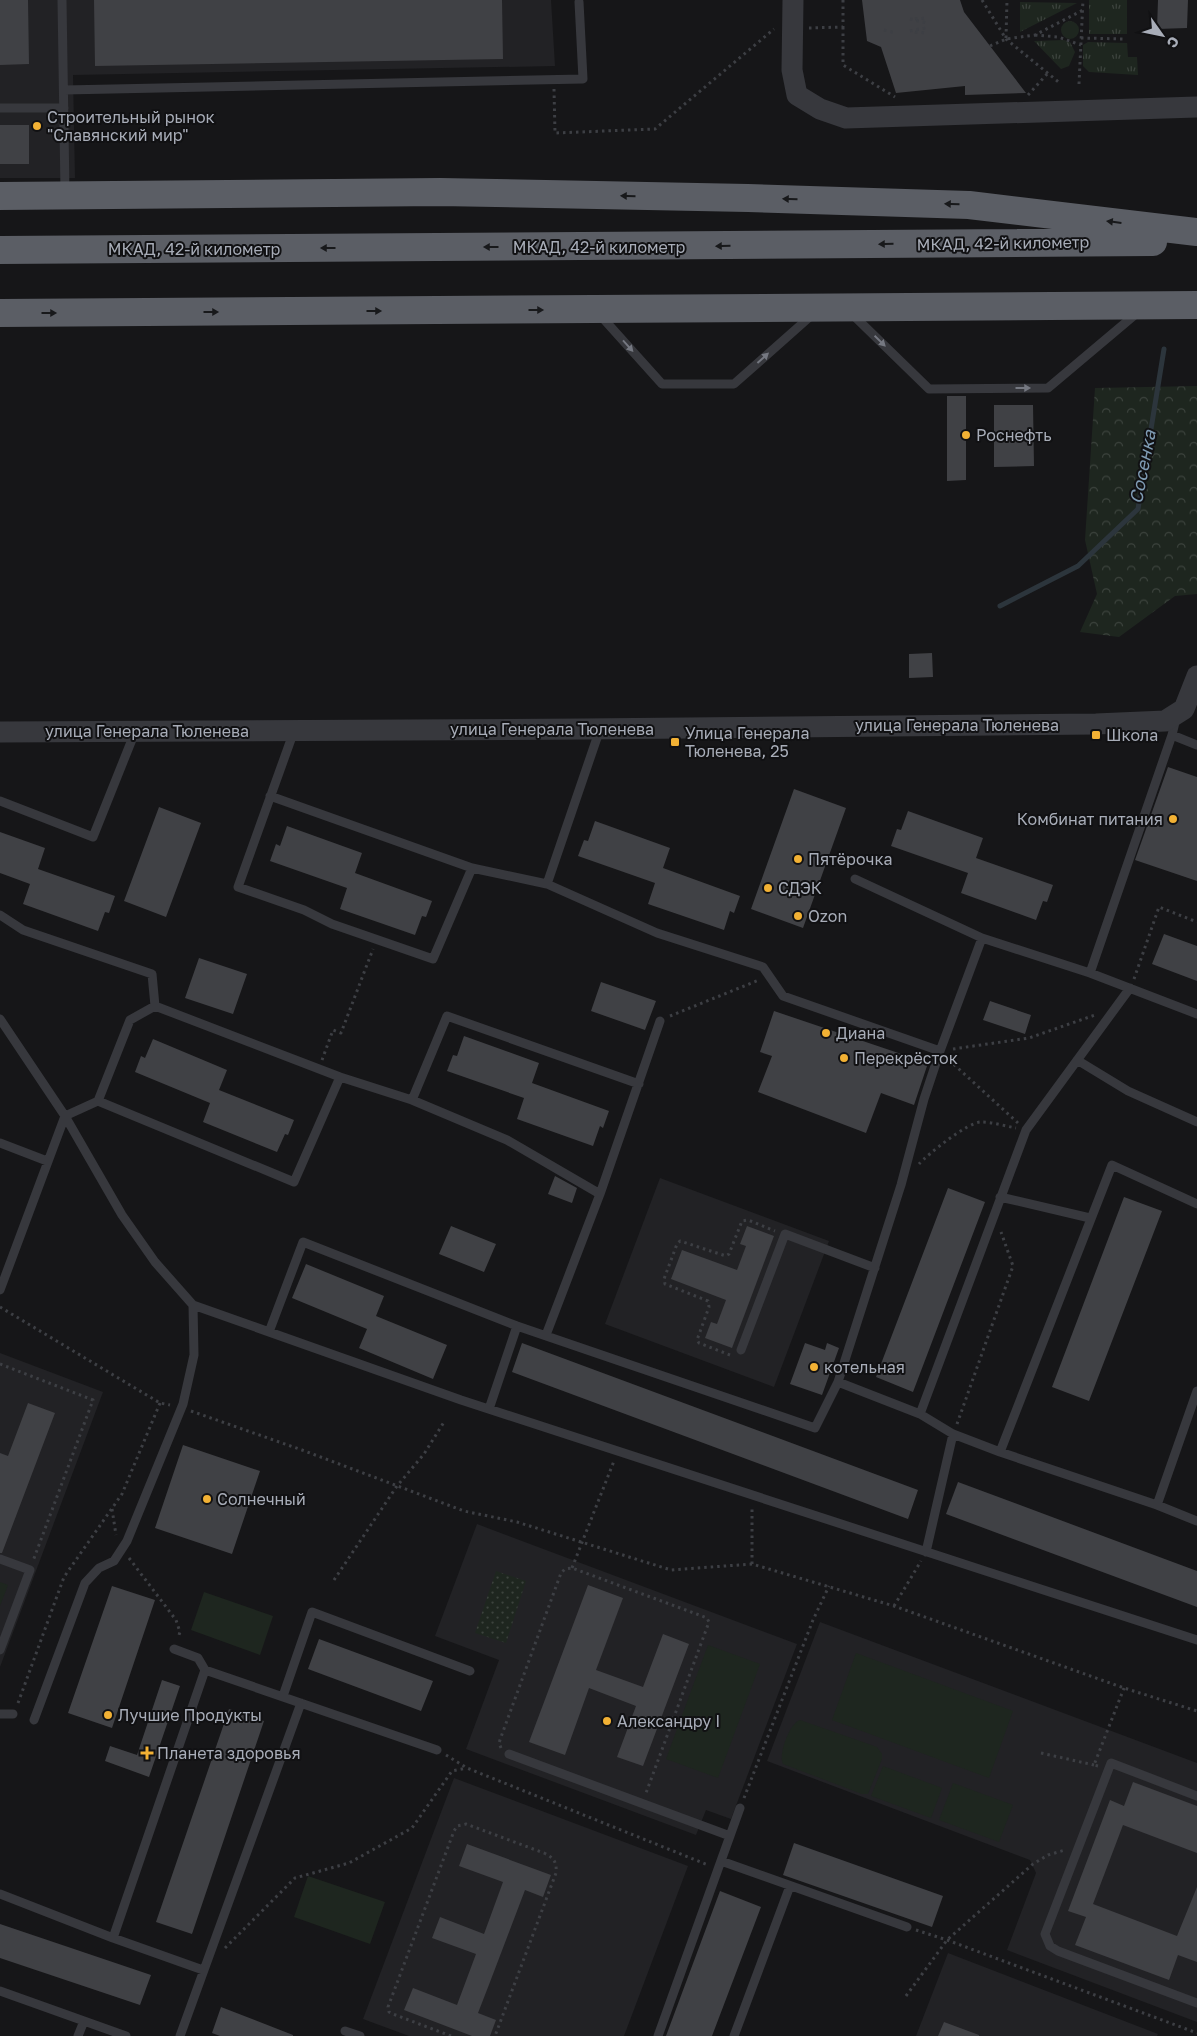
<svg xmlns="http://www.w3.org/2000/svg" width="1197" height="2036" viewBox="0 0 1197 2036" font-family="'Golos Text',sans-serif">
<defs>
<pattern id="grass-tufts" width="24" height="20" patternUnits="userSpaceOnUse" patternTransform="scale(1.25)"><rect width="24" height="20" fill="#1e261f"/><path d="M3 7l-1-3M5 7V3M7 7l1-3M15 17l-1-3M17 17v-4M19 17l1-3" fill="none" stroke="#3c433d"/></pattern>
<pattern id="forest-crowns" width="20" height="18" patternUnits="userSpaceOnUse" patternTransform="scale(1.25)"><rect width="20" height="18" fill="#1e261f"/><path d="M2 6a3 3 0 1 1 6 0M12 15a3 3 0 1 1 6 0" fill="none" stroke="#3c433d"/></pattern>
<pattern id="park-dots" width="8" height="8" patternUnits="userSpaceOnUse" patternTransform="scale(1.25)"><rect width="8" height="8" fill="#1e261f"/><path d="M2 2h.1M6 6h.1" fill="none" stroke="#3c433d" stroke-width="1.8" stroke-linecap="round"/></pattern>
</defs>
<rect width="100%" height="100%" fill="#161618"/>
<path fill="#222225" d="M0,0H551L555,66L73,75L75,178H0Z
M660,1178L829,1241L774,1387L605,1324Z
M0,1353L103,1392L0,1667Z
M477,1524L797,1644L731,1819L706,1810L696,1835L466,1749L499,1660L435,1636Z
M820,1622L1197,1763V2022L1007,1950L1036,1873L1030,1860L767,1761Z
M454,1778L688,1866L624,2036H409L363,2019Z
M948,1953L1158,2034L1157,2036H916Z"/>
<path fill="url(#grass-tufts)" d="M1089,0H1127V34H1089Z
M1020,2L1077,3L1020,32Z
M1061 30a9 9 0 1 1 18 0a9 9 0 1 1-18 0Z
M1064,40L1070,42L1075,52L1069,66L1061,69L1034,41Z
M1088,42L1127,43L1128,57H1137L1138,75L1089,72L1083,66V45Z"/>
<path fill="url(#forest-crowns)" d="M1197,386V594L1175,596L1119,637L1080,632L1097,594L1085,540L1095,388Z"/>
<path fill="url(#park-dots)" d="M496,1571L526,1581L506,1643L475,1633Z"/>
<path fill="#1e261f" d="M0,1582L8,1585L0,1606Z
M204,1592L273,1616L260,1655L191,1630Z
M708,1645L760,1664L718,1778L666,1759Z
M856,1653L1013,1711L989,1778L832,1720Z
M800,1720L877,1747L882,1754V1759L868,1794H862L783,1764C778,1754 790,1723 800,1720Z
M883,1766L942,1788L931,1818L871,1796Z
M953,1783L1013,1805L999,1842L939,1820Z
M308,1876L385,1902L370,1944L294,1917Z"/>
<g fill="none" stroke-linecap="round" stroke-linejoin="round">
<path stroke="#2c353c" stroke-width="5" d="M1000,606L1078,566L1138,509L1164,349"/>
</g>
<path fill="#404145" d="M0,0H28L29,64L0,65Z
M94,0H502L503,59L95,66Z
M862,0H960L964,12L1026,93L965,95V86L896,93L881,47L867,41Z
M1158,0H1188L1187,28L1157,29Z
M0,125H29V164H0Z
M947,396H966V480L947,481Z
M994,405H1033L1034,466L994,467Z
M932,653L933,677L909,678V654Z
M1168,767L1197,777V881L1135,860Z
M794,789L846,808L803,928L751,909Z
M159,807L201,823L166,917L124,901Z
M908,811L983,838L976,858L1053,885L1047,902L1043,901L1036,920L961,893L968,873L891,846L897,829L901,830Z
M595,821L670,848L663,868L740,896L734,913L730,911L724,930L648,904L655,883L578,856L584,840L588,841Z
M287,826L362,853L355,873L432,901L426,917L422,916L415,935L340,909L347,888L270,861L276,844L280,846Z
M0,832L45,848L38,869L115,896L109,913L105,912L98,931L23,904L30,884L0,873Z
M1164,934L1197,946V981L1152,964Z
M199,958L247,974L233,1014L185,998Z
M601,982L656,1001L645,1030L591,1011Z
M990,1001L1031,1015L1025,1034L983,1020Z
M774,1011L928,1063L914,1105L881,1093L866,1133L758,1092L772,1056L760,1052Z
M464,1036L539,1063L532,1083L609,1111L603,1128L600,1126L593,1146L517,1119L524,1098L447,1071L453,1055L457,1056Z
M153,1039L227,1070L219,1090L294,1120L288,1135L285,1134L277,1152L203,1122L210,1103L135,1072L141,1056L145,1058Z
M555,1176L577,1188L572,1203L548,1194Z
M948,1188L985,1202L913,1392L876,1377Z
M1124,1197L1162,1211L1089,1401L1052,1387Z
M451,1226L496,1244L484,1272L439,1254Z
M747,1226L774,1236L732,1348L705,1338L711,1322L717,1324L726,1300L671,1279L682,1250L737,1270L746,1246L740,1244Z
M306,1264L384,1296L376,1316L447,1345L433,1379L359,1348L367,1329L292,1298Z
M522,1343L918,1490L908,1519L512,1372Z
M805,1343L825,1350L827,1343L839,1348L822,1395L790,1384Z
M28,1403L55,1413L2,1553H0V1453L8,1456Z
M183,1445L260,1471L232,1554L155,1528Z
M958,1482L1197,1571V1607L946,1514Z
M588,1585L623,1598L596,1670L643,1687L663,1634L689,1644L643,1766L617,1757L636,1706L589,1688L565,1755L529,1742Z
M112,1586L155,1600L112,1728L68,1713Z
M319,1639L433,1681L421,1711L308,1669Z
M162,1680L180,1686L149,1777L105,1761L110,1746L137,1755Z
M229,1709L264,1721L192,1934L156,1922Z
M1133,1782L1197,1806V1853L1123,1825L1093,1904L1177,1936L1197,1887V1962L1178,1955L1169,1980L1075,1945L1086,1917L1068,1911L1110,1800L1124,1806Z
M794,1843L943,1896L932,1927L783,1875Z
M467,1844L551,1875L543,1897L525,1890L490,1982L478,2013L496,2020L490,2036H472L404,2010L413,1988L457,2005L476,1954L432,1938L440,1917L484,1934L503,1882L459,1866Z
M720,1891L761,1907L712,2036H666Z
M0,1924L151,1975L140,2005L0,1958Z
M221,2007L293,2035V2036H220L212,2033Z
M944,2022L979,2035V2036H938Z"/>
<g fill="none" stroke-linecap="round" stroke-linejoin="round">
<path stroke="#3d3f44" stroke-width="3" stroke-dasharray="2.5 4" stroke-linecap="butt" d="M982,0L1006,39L1061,84
M910,19L927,23
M915,19L926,18
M843,27V65L895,97
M809,28L843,27V0
M884,30L896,33
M910,31L926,28
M915,32L926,33
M1035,35L1058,37L1081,45
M1006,38L1007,0
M1081,38L1124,39
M990,46L1006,39L1035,35L1083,10
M1079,84L1083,0
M554,89L555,133L655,129L774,29
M1028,95L1048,73
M1134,979L1159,907L1197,922
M670,1016L759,980
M953,1049L1029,1038L1095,1015
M322,1060L333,1030L341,1033L373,949
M949,1060L1018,1123
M919,1164C928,1154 968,1122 981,1122C992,1122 1005,1126 1016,1128
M0,1307L160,1403L170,1405
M730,1355L699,1343L697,1340L709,1307L708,1301L665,1284L664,1279L677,1244L680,1241L726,1256L729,1254L742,1221L748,1220L775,1231
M0,1364L93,1400L33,1561
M191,1411L302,1450L464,1511L517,1522L671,1570L752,1564L894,1606L1124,1688L1197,1711
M957,1424L1013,1266L1001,1232
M112,1509L116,1535
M129,1558L176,1620L180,1632L178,1638
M752,1564V1507
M572,1568L614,1461
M334,1580L397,1486L424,1454L444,1422
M894,1606L921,1561
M18,1703L64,1577L122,1494L160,1403
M501,1748L499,1743L501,1737L561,1573L565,1569L572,1568L702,1616L707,1618L709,1622L646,1793
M1041,1753L1094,1765
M446,1755L467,1768L708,1865
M1098,1766L1094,1765L1124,1688
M744,1798L813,1620L829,1586
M916,1930L947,1940L1197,2033
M225,1948L295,1878L349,1863L412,1828L452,1771L467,1768
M906,1996L947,1940L1033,1864L1048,1855L1065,1850
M451,2036L393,2014L389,2012L388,2007L454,1831L457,1826L466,1824L544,1853C554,1858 557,1862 556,1873L495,2036"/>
<path stroke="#37383d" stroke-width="9" d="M62,0L65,192
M64,90L583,79L579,2
M0,108H64
M851,313L929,389L1048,388L1137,313
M600,315L662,384H734L813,314
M294,731L238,887L304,910L332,924L433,959L472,868
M1172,735L1197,745
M270,796L472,868L547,884L600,729
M0,801L93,837L135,732
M855,879L982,938L1090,973L1197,1014
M547,884L657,933L763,967L783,996L940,1051
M0,915L23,930L152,974L155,1006L130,1020L98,1101L65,1116L0,1290
M1090,973L1172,735L1176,718
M0,1019L65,1116L122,1215L155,1262L193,1305L461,1400L1197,1640
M1077,1060L1128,1091L1197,1122
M340,1077L412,1100L507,1140L600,1194
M412,1100L447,1016L639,1084
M98,1101L294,1182L340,1077L155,1006
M0,1143L47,1161
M1000,1197L1090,1218
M1197,1204L1112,1165L1000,1452L1157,1505L1197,1521
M269,1332L303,1242L517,1326L815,1428L838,1382L901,1185L924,1099L940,1051L982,938
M546,1335L600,1194L660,1021
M741,1350L785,1234L875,1268
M838,1382L920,1414L953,1434L1000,1452
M489,1409L517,1326
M920,1414L1026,1130L1130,988
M1157,1505L1197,1391
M926,1552L953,1434
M0,1559L30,1570L0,1650
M174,1649L198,1658L205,1670
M283,1696L312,1612L470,1671
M0,1714H13
M34,1720L85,1583L99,1568L114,1561L127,1541L183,1404L194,1355L193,1305
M509,1754L730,1836
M1197,1796L1111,1763L1045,1934L1050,1946L1058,1951L1197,2003
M721,1861L907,1927
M0,1894L113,1938L203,1970
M113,1938L205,1670L437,1750
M0,1991L126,2036
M345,2031L360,2036
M78,2036L84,2021
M180,2036L301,1703
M658,2036L740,1808
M734,2036L790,1886"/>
<path stroke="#37383d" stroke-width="21" d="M793,0L792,70L797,95L820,109L846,118L1197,107
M0,732L583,729L1096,724L1165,721L1184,709L1197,676"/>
<path stroke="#5b5e65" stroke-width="28" d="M0,196L440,192L748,198L969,205L1197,232
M0,250L1153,242
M0,313L1197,305"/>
</g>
<defs><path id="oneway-solid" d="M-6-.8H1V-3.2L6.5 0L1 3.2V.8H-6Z" transform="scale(1.25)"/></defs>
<g fill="#18191b">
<use href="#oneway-solid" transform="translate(628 196) rotate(-179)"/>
<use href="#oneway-solid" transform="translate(790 199) rotate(-178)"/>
<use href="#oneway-solid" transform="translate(952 204) rotate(-178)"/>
<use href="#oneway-solid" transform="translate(1114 222) rotate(-173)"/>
<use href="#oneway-solid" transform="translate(886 244) rotate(179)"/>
<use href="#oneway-solid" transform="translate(723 246) rotate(179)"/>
<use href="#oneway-solid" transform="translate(491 247) rotate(180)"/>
<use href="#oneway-solid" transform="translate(328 248) rotate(180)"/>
<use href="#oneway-solid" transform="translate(536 310)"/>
<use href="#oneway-solid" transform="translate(374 311)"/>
<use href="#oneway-solid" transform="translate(211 312)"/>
<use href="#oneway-solid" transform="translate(49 313)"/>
</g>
<g fill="#757881">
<use href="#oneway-solid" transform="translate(880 341) rotate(44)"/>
<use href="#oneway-solid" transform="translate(628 346) rotate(48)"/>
<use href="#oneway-solid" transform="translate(763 358) rotate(-42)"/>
<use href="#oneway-solid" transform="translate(1023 388)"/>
</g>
<g fill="#f2b134" stroke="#111113" stroke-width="2">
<circle cx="37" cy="126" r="5"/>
<circle cx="966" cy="435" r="5"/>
<rect x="1091" y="730" width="10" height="10" rx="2.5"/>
<rect x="670" y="737" width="10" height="10" rx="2.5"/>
<circle cx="1173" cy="819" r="5"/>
<circle cx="798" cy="859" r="5"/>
<circle cx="768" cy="888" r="5"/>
<circle cx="798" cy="916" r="5"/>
<circle cx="826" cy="1033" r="5"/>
<circle cx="844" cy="1058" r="5"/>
<circle cx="814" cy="1367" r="5"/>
<circle cx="207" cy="1499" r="5"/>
<circle cx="108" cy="1715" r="5"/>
<circle cx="607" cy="1721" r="5"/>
<path d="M144.5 1745.5h5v5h5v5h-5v5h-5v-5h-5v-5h5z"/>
</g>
<g text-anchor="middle" stroke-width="4" stroke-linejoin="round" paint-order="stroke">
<g font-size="16" fill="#a8adb8" stroke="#111113" text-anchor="start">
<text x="47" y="123">Строительный рынок<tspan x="47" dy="18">"Славянский мир"</tspan></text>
<text x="976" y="441">Роснефть</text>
<text x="685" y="739">Улица Генерала<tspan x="685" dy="18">Тюленева, 25</tspan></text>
<text x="1106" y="741">Школа</text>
<text x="1163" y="825" text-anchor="end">Комбинат питания</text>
<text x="808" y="865">Пятёрочка</text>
<text x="778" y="894">СДЭК</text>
<text x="808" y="922">Ozon</text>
<text x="836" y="1039">Диана</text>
<text x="854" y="1064">Перекрёсток</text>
<text x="824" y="1373">котельная</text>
<text x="217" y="1505">Солнечный</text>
<text x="118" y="1721">Лучшие Продукты</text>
<text x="617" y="1727">Александру I</text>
<text x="157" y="1759">Планета здоровья</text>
</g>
<g font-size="16" fill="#a8adb8" stroke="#111113">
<text transform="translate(1003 243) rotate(-1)" y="6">МКАД, 42-й километр</text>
<text x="599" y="253">МКАД, 42-й километр</text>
<text x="194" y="255">МКАД, 42-й километр</text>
<text x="957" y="731">улица Генерала Тюленева</text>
<text x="552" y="735">улица Генерала Тюленева</text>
<text x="147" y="737">улица Генерала Тюленева</text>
</g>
<g font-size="18" font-style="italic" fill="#7f9bb3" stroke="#111113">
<text transform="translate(1143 467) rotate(-79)" y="6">Сосенка</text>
</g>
</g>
<g transform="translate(1162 35) rotate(123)" stroke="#111113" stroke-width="4" paint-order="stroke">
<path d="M0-4L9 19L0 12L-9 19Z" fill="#a8adb8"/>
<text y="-8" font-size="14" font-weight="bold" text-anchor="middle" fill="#a8adb8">С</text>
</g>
</svg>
